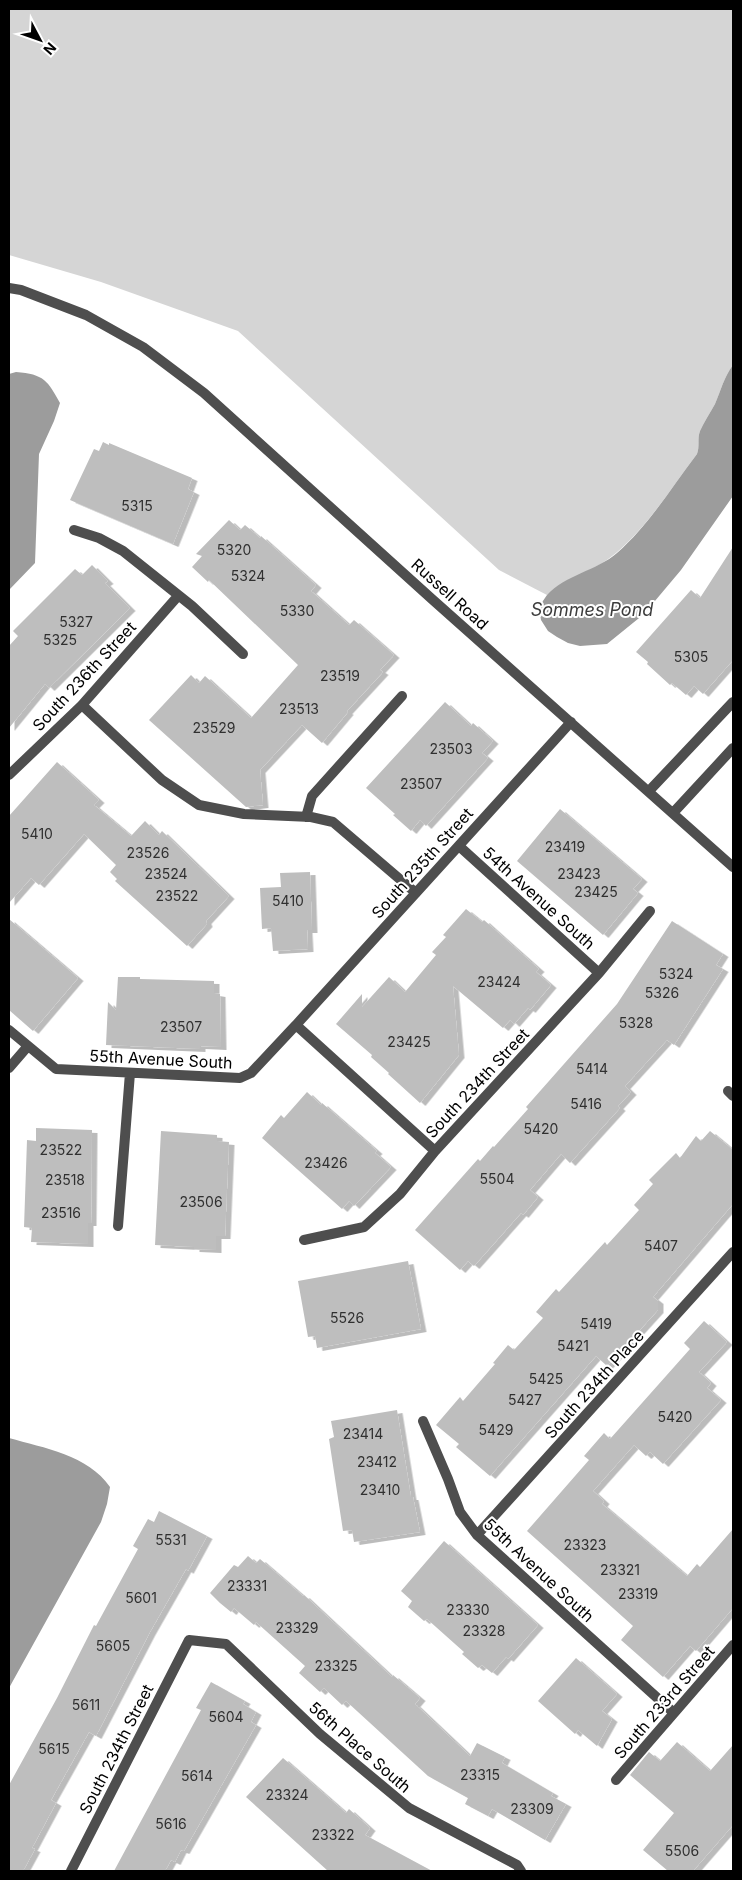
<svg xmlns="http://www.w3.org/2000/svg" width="742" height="1880" viewBox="0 0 742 1880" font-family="Inter,sans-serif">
<defs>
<filter id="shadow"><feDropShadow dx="5.5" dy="3" stdDeviation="0" flood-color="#0004"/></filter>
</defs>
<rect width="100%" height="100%" fill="#fff"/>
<path fill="#d5d5d5" d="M9,9H733V365C724,377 721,390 715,404C710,413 704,422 700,431C697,439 700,446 697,454C671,488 649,525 616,553C595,571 568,577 547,595L499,570L238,331L101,282L9,255Z"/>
<path fill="#9c9c9c" d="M733,365V496L681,570L644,614L607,644L580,646L568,643L557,637L548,631L541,620L539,608C541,604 544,599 547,595C565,575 596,571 617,553C649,525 671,488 697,454C700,446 697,439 700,431C704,422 710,413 715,404C721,390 724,377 733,365Z
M16,372C44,374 48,381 60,403L54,421L39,454L35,563L9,590V374Z
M9,1438C44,1448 88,1455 110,1487L107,1504L101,1522L9,1688Z"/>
<path fill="#bebebe" filter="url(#shadow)" d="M103,442L109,445V443L192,478L188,489L194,492L173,544L70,500L94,449L99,451Z
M229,520L240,530L245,525L260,538L261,536L316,585L311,591L349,625L354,620L394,655L380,670L383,672L347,711L348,712L322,743L302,725L260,770L263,805L246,807L149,720L191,675L199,683L205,676L251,718L298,665L209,580L208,582L192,567L202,556L196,554Z
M733,547V660L703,694L694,686L686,695L672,683L670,685L647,664L648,662L636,652L691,590L700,598Z
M92,565L108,581L105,583L130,608L49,688L45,684L9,728V646L18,636L13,631L75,569L82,575Z
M445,702L471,726L473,723L493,741L482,753L488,758L426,826L420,820L411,831L393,815L395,814L366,788Z
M57,762L99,800L94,805L131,836L145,821L159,835L162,831L229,896L206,921L207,924L187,946L115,881L117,879L110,872L116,865L84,834L39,885L31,878L9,903V816Z
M560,809L642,879L633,889L638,893L603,935L517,861Z
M310,872L312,930H307L308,949L273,951L271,928L262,929L260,888L281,887L280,873Z
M466,909L482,922L484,920L539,969L536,972L551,985L530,1010L528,1008L514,1024L510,1020L503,1028L453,986L459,1055L420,1103L388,1074L389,1073L371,1057L372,1055L336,1024L362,994V1007L389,977L405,992L436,955L432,952L446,937L443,935Z
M9,919L78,978L33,1031L9,1010Z
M672,921L723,954L716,965L723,969L674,1045L667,1040L625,1086L631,1092L618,1106L620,1108L570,1163L561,1154L530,1190L538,1197L523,1215L521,1213L474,1266L468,1261L460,1270L415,1230L478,1159L480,1161L493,1146L494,1147L528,1109L526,1107L617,1004Z
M118,977H140V979L214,981V993L220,994L221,1047L200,1046V1049L106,1045L108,1002L116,1010Z
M307,1092L321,1105L322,1103L377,1151L375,1153L391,1167L354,1206L349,1201L342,1209L262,1138L281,1115L284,1118Z
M36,1128L92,1130L91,1223H88V1244L31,1242L32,1228L24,1227L27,1140L36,1141Z
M161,1131L217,1135V1141L229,1142L225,1236H216V1250L194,1249V1247L155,1245Z
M710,1131L733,1150V1204L653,1297L658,1301V1310L607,1366L596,1356L490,1476L456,1447L459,1444L436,1425L460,1397L463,1401L495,1364L493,1363L508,1345L514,1350L543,1318L536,1312L556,1289L559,1292L605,1242L607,1245L639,1210L634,1205L653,1184L649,1180L676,1153L680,1158L696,1136L701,1141Z
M408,1261L421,1329L317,1348L315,1336L308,1337L298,1281Z
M704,1321L727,1342L699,1372L711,1383L707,1388L721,1400L663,1464L650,1452L646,1456L634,1445L593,1491L604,1501L602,1504L687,1576L697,1564L700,1567L733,1529V1608L696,1651L690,1646L663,1677L621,1640L633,1626L527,1531L589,1460L584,1456L604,1433L610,1439L690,1349L684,1343Z
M397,1410L411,1497H413L420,1532L354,1542L352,1530L343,1531L329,1439L334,1437L331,1421Z
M159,1511L207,1536L188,1571L186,1569L150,1632L96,1736L89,1732L51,1800L56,1803L32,1848L35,1849L23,1871H9V1785L57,1698L94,1625L96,1626L138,1549L133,1546L148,1519L154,1522Z
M444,1541L538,1625L508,1659L506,1657L492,1673L482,1665L478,1668L462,1654L464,1652L427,1619L424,1621L408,1607L412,1601L401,1591Z
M248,1556L256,1563L260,1559L303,1596L304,1595L392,1677L393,1675L420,1698L415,1704L470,1756L477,1743L505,1757L502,1763L553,1793L551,1796L566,1804L545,1840L492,1809L488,1816L465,1804L468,1798L428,1776L346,1701L342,1705L324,1688L320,1692L299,1673L305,1666L256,1622L254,1625L234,1608L231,1612L220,1603L210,1593L234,1565L238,1567Z
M576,1658L617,1694L602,1711L612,1719L597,1746L578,1730L575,1734L538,1701Z
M211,1682L245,1701L243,1704L256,1712L251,1722L256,1725L184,1851L181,1850L175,1862L171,1860L165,1871H114L201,1710L196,1708Z
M677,1742L710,1771L733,1745V1825L693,1871H668L643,1850L674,1813L630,1775L649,1752L660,1761Z
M283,1758L346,1813L349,1809L370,1828L365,1835L432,1871H328L246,1797Z"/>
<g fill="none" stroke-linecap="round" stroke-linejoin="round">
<path stroke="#4e4e4e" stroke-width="10" d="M9,288L21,290L86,315L143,347L204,393L433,600L733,867
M74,530L99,538L123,551L192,606L243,654
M82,705L162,780L199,805L244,814L311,817L333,822L416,893
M9,775L82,705L178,596
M649,791L733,702
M673,813L733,748
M306,817L312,796L402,696
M459,846L599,973
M296,1025L571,722
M9,1030L56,1069L240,1078L251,1073L296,1025L435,1151
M9,1068L28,1046
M728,1091L733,1096
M118,1226L130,1073
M304,1240L364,1227L400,1194L435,1151L599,973L650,911
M423,1421L448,1479L460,1512L477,1535L674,1713
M477,1535L733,1252
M616,1780L733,1645
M71,1871L189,1640L226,1644L320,1734L409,1808L517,1865L521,1871"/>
</g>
<g text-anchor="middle" stroke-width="4" stroke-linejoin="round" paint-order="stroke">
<g font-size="14" fill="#303030">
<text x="137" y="511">5315</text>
<text x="234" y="555">5320</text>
<text x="248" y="581">5324</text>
<text x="297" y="616">5330</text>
<text x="76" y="627">5327</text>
<text x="60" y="645">5325</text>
<text x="691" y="662">5305</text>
<text x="340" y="681">23519</text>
<text x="299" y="714">23513</text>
<text x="214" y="733">23529</text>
<text x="451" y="754">23503</text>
<text x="421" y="789">23507</text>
<text x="37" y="839">5410</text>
<text x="565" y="852">23419</text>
<text x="148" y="858">23526</text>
<text x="166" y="879">23524</text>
<text x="579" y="879">23423</text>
<text x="596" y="897">23425</text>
<text x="177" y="901">23522</text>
<text x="288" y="906">5410</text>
<text x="676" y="979">5324</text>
<text x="499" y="987">23424</text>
<text x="662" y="998">5326</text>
<text x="636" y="1028">5328</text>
<text x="181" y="1032">23507</text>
<text x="409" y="1047">23425</text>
<text x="592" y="1074">5414</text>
<text x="586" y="1109">5416</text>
<text x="541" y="1134">5420</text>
<text x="61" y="1155">23522</text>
<text x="326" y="1168">23426</text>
<text x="497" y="1184">5504</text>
<text x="65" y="1185">23518</text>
<text x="201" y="1207">23506</text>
<text x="61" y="1218">23516</text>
<text x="661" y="1251">5407</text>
<text x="347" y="1323">5526</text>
<text x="596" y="1329">5419</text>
<text x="573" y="1351">5421</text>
<text x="546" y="1384">5425</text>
<text x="525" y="1405">5427</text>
<text x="675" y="1422">5420</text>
<text x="496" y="1435">5429</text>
<text x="363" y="1439">23414</text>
<text x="377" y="1467">23412</text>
<text x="380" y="1495">23410</text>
<text x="171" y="1545">5531</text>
<text x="585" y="1550">23323</text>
<text x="620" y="1575">23321</text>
<text x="247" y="1591">23331</text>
<text x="638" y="1599">23319</text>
<text x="141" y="1603">5601</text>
<text x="468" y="1615">23330</text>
<text x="297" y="1633">23329</text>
<text x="484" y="1636">23328</text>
<text x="113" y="1651">5605</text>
<text x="336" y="1671">23325</text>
<text x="86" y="1710">5611</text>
<text x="226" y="1722">5604</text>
<text x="54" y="1754">5615</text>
<text x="480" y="1780">23315</text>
<text x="197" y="1781">5614</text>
<text x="287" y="1800">23324</text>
<text x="532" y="1814">23309</text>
<text x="171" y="1829">5616</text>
<text x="333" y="1840">23322</text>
<text x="682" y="1856">5506</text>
</g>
<g font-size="16" fill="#000" stroke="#fff">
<text transform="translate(450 594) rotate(42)" y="6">Russell Road</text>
<text transform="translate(84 676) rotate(-47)" y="6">South 236th Street</text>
<text transform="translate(422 863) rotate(-48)" y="6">South 235th Street</text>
<text transform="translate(539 898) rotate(42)" y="6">54th Avenue South</text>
<text transform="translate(161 1059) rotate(3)" y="6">55th Avenue South</text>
<text transform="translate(477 1083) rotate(-47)" y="6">South 234th Street</text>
<text transform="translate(594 1384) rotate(-48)" y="6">South 234th Place</text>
<text transform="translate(539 1570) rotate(43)" y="6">55th Avenue South</text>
<text transform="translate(664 1702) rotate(-49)" y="6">South 233rd Street</text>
<text transform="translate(360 1747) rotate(41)" y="6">56th Place South</text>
<text transform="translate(116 1749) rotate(-63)" y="6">South 234th Street</text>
</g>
<g font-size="18" font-style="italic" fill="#3d3d3d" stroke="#fff">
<text x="592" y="616">Sommes Pond</text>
</g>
</g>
<rect width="742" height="1880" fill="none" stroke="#000000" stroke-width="20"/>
<g transform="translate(40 40) rotate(131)" stroke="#ffffff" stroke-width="4" paint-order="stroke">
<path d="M0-4L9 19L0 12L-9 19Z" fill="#000000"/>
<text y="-8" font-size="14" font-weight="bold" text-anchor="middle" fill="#000000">N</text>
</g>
</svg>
